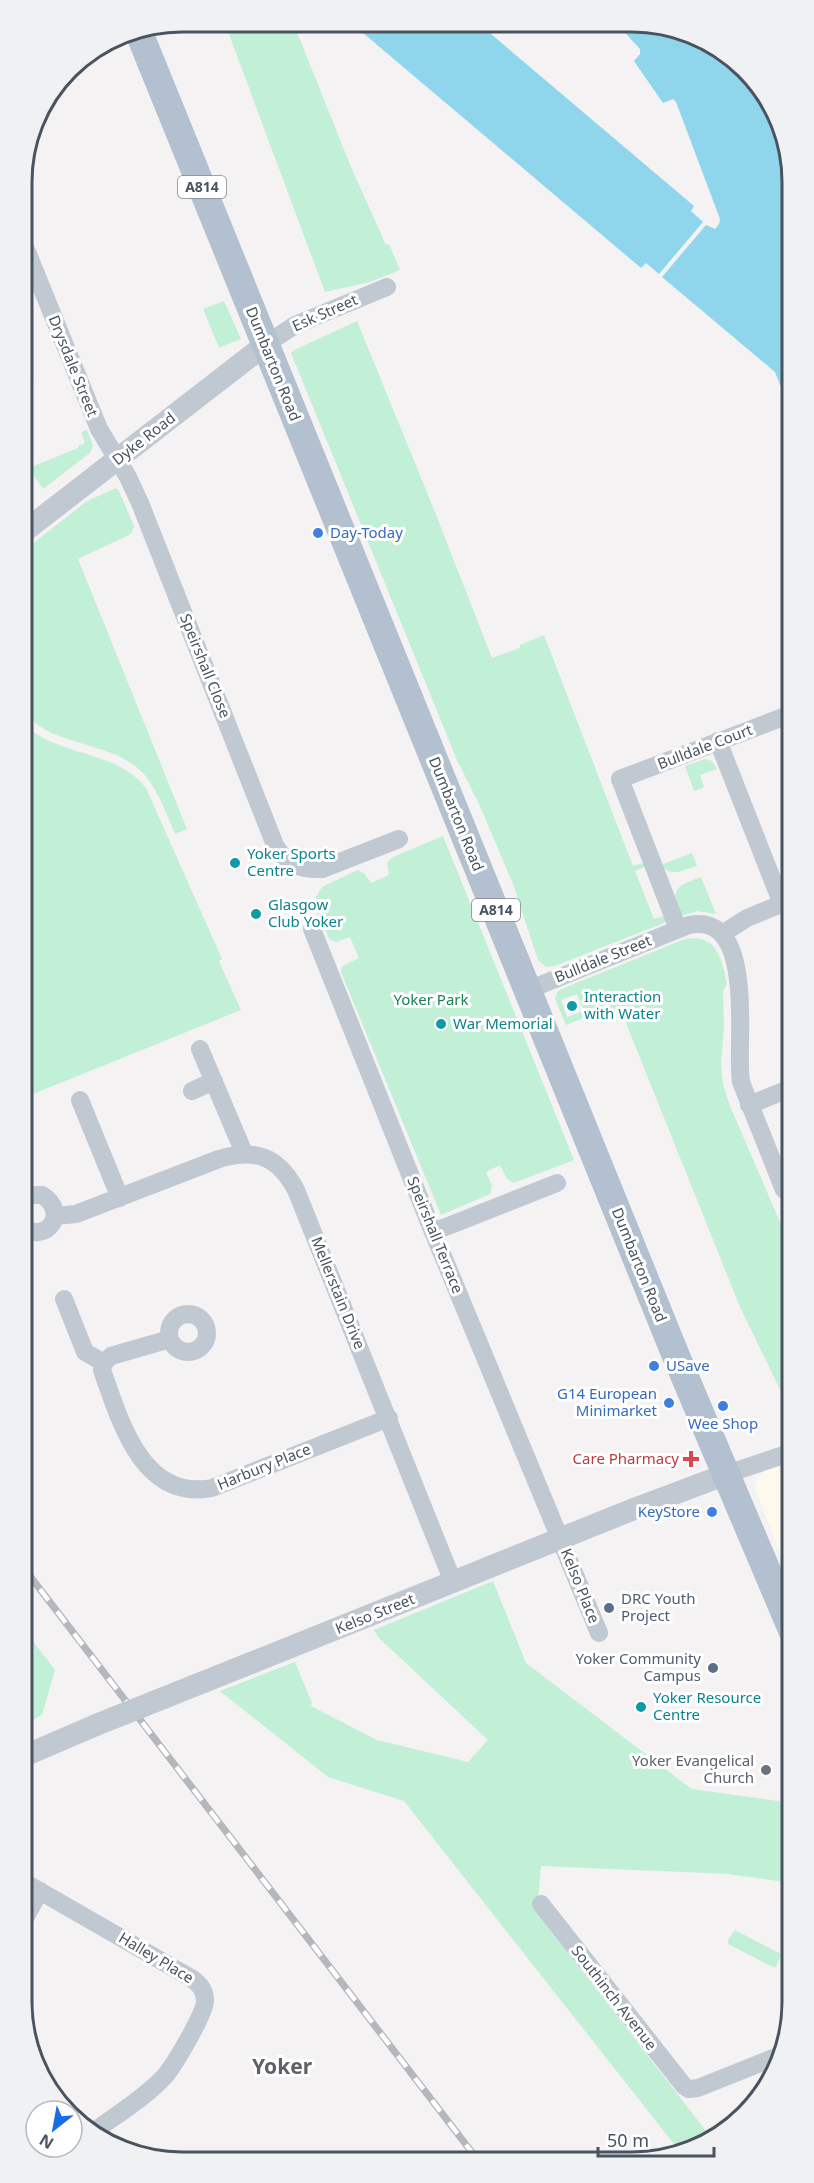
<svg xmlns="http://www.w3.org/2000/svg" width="814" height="2183" viewBox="0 0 814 2183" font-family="'Noto Sans',sans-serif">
<rect width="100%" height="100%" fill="#f4f2f2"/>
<path fill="#fdf9ed" d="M792,1461V1583L755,1489L757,1480L765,1470Z"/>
<path fill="#c2f0d6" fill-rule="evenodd" d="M224,21L293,22L351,167L386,245L389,244L400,270L370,282L325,292Z
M224,301L241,339L219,348L203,309Z
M357,321L433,507L492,658L520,648V645L544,635L633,866L646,862L647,866L635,871L654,919L666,915L669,921L555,966L546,967L538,960L513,884L480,806L457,760L291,353L294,350Z
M87,430L93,445L90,453L43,489L29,468L78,448V446L85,443L81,432Z
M116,488L119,491L134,526L131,534L78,559L187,829L175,834C166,813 158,790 143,773C110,739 52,749 22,710V552L87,501Z
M22,722C56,758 115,748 146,788L222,959L219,961L241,1010L23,1098Z
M705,759L712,761L717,769L700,775L704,787L694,791L685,766Z
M443,836L574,1160L514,1183L507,1179L500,1165L486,1172L492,1186L490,1194L441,1215L341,972L342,966L359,958L350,937L336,942L330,940L316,911V897L322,887L328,884L358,870L365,874L371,883L389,875L387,863L393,857Z
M692,853L697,866C683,870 671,878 661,865Z
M701,877L716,914L697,911L681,916C670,888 675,887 701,877Z
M685,939C717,934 722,959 727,984L723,991L724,1026L721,1063L723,1084L730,1106L792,1250V1414L740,1307L620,1008L594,1018L590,1019L589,1016L566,1025L555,999L557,992L564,988ZM577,994L584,1011L567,1017L561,1000Z
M493,1581L526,1663L685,1784L692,1789L792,1803V1883L728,1874L541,1866L537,1913L713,2140L681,2153L404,1801L328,1777L220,1691L295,1662L312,1703L311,1706L377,1740L468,1762L488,1740L378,1637L374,1630Z
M24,1629L55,1670L42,1715L24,1725Z
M735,1930L781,1954L776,1967H773L728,1944V1940Z"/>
<path fill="#8fd6ed" d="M350,22L478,23L694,206L691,211L703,222L659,274L646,263L641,268Z
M617,24H664L746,68L790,150V410L775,372L662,277L706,225L715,229L719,224L720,219L676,102L673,99L663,103L634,61L640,54V49Z"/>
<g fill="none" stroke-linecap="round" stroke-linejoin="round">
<path stroke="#c0c8d1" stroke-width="18" d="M21,237L99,429L128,477L140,503L275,845C286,864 300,870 322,869L399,839
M265,345L295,325L387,287
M718,741L782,904
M312,929L433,1232L599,1633
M678,929L620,779L791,714
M722,934L747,918L791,900
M528,990L689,925C758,911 735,1046 741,1082L784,1190
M200,1049L244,1153
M192,1091L214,1081
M80,1100L120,1198
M749,1105L791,1088
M23,1200L30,1195H42C70,1212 46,1245 23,1227
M55,1216L76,1214L219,1159C255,1148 278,1156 296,1190L453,1582
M433,1232L557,1183
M64,1299L85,1352L104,1363
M169 1333a19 19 0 1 1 38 0a19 19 0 1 1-38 0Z
M170,1339L111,1356L104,1363L102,1370C120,1421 142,1501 212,1488L389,1418
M727,1474L792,1452
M24,1882L191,1978C199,1983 205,1990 205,2001C205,2013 173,2068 163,2078C144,2098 118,2114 96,2130
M541,1904L684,2086L689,2089L698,2088L783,2054
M24,1920L40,1891"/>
<path stroke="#c0c8d1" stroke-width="22" d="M22,533L265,345
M251,1663L634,1509L727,1474
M24,1756L96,1725"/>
<path stroke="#b2c0d0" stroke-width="28" d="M138,30L676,1356L792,1630"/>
<g stroke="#b4b7bc" stroke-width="7">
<path id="rail" d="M23,1567L477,2159"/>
</g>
<use href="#rail" stroke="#fff" stroke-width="4.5" stroke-dasharray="14" stroke-linecap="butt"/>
<path stroke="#c0c8d1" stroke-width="22" d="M96,1725L251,1663"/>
</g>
<g fill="#3f7fe0" stroke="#fff" stroke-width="2">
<circle cx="318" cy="533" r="6"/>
<circle cx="654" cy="1366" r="6"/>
<circle cx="669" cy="1403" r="6"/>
<circle cx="723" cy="1406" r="6"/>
<circle cx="712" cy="1512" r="6"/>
</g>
<g fill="#0f9aa8" stroke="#fff" stroke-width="2">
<circle cx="235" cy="863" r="6"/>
<circle cx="256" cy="914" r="6"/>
<circle cx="572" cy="1006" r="6"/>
<circle cx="441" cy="1024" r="6"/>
<circle cx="641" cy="1707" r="6"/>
</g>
<path fill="#e0444e" stroke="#fff" stroke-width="2" d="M688 1450h6v6h6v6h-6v6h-6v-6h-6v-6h6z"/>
<g fill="#5c6f8a" stroke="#fff" stroke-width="2">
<circle cx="609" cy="1608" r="6"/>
<circle cx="713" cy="1668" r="6"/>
</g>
<circle fill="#6b7280" stroke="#fff" stroke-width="2" cx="766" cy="1770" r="6"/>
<g text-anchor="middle" stroke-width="6" stroke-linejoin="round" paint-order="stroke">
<g fill="#fff" stroke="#808790" stroke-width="1.5">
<rect x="178" y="176" width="48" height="22" rx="4.5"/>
<rect x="472" y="899" width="48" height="22" rx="4.5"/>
</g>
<g font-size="14" font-weight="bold" fill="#495460">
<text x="202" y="192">A814</text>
<text x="496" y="915">A814</text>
</g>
<g font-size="15" fill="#495460" stroke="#fff">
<text transform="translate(325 313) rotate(-24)" y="5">Esk Street</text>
<text transform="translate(273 364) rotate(68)" y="5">Dumbarton Road</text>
<text transform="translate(73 366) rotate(68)" y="5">Drysdale Street</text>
<text transform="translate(144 439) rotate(-38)" y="5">Dyke Road</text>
<text transform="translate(205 666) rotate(68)" y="5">Speirshall Close</text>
<text transform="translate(705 747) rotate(-21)" y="5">Bulldale Court</text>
<text transform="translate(456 814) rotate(68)" y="5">Dumbarton Road</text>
<text transform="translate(603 959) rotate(-22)" y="5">Bulldale Street</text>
<text transform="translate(435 1235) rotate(68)" y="5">Speirshall Terrace</text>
<text transform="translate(639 1265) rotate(68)" y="5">Dumbarton Road</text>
<text transform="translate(338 1293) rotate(68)" y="5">Mellerstain Drive</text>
<text transform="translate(264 1467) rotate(-22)" y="5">Harbury Place</text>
<text transform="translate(580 1586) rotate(68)" y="5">Kelso Place</text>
<text transform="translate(375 1614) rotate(-22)" y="5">Kelso Street</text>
<text transform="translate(156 1958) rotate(31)" y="5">Halley Place</text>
<text transform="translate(614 1998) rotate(52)" y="5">Southinch Avenue</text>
</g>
<g font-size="15" fill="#366cbe" stroke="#fff" text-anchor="start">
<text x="330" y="538">Day-Today</text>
<text x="666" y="1371">USave</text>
<text x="657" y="1399" text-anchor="end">G14 European<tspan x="657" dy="17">Minimarket</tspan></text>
<text x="723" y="1429" text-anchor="middle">Wee Shop</text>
<text x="700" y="1517" text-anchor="end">KeyStore</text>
</g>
<g font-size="15" fill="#0d838f" stroke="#fff" text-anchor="start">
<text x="247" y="859">Yoker Sports<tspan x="247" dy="17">Centre</tspan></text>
<text x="268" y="910">Glasgow<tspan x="268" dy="17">Club Yoker</tspan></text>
<text x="584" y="1002">Interaction<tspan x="584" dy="17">with Water</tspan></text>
<text x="453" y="1029">War Memorial</text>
<text x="653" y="1703">Yoker Resource<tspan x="653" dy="17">Centre</tspan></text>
</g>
<g font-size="15" fill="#188352" stroke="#fff">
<text x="431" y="1005">Yoker Park</text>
</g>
<g font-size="15" fill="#be3a42" stroke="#fff" text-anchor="end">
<text x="679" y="1464">Care Pharmacy</text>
</g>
<g font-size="15" fill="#4e5e75" stroke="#fff" text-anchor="start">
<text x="621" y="1604">DRC Youth<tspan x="621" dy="17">Project</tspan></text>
<text x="701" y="1664" text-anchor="end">Yoker Community<tspan x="701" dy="17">Campus</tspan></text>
</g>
<g font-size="15" fill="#5b616d" stroke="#fff" text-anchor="end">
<text x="754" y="1766">Yoker Evangelical<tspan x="754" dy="17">Church</tspan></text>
</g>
<g font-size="21" font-weight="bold" fill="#5e6267" stroke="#fff">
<text x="282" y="2074">Yoker</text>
</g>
</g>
<path d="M0 0H814V2183H0ZM182 32H632A150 150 0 0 1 782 182V2002A150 150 0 0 1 632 2152H182A150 150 0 0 1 32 2002V182A150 150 0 0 1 182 32Z" fill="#f0f1f2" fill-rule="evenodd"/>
<path fill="none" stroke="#495460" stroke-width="3" d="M182 32H632A150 150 0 0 1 782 182V2002A150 150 0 0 1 632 2152H182A150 150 0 0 1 32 2002V182A150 150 0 0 1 182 32Z"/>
<g transform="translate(54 2129) rotate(211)"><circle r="28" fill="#ffffff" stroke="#b6bbbf" stroke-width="1.5"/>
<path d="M0-4.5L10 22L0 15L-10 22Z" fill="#1a6be6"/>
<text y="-9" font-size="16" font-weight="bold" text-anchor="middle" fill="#495460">N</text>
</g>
<path d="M598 2147v9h116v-9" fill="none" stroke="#495460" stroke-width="3"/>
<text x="607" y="2147" font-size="18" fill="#495460" stroke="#ffffff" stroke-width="4.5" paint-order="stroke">50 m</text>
</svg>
